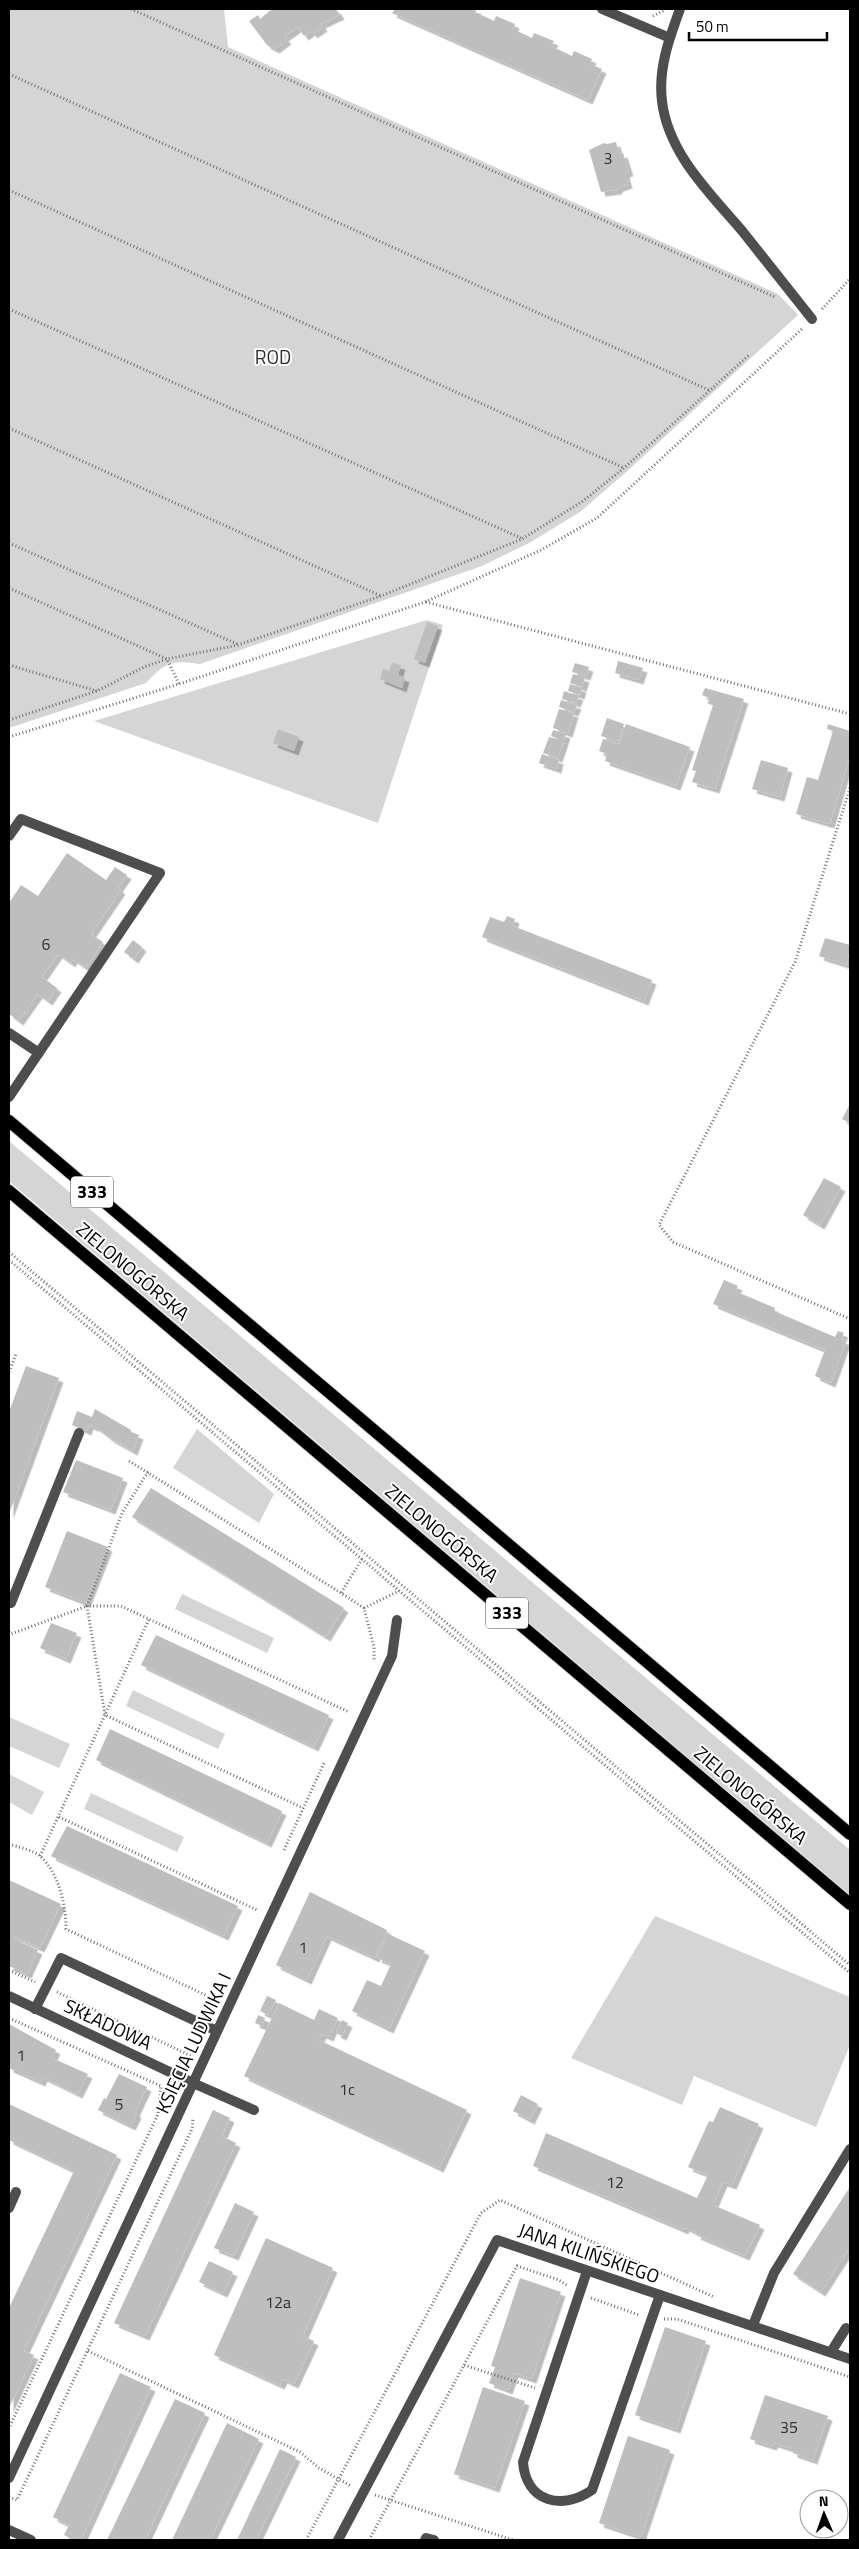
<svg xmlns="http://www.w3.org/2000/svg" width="859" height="2549" viewBox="0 0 859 2549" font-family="'Titillium Web',sans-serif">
<defs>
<filter id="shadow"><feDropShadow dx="4.5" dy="4.5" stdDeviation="0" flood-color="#0004"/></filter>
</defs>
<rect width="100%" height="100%" fill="#fff"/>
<path fill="#d5d5d5" d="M9,9H224L228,47L778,294L798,315L624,474L580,512L531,542L482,566L200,664C171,660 166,662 146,683L9,728Z
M427,620L443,625L378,823L94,721Z
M9,1141L850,1850V1895L9,1181Z
M197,1429L274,1494L259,1523L173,1468Z
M182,1594L274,1638L267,1653L175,1609Z
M133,1690L225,1734L218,1749L126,1706Z
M9,1717L70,1744L59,1768L9,1746Z
M9,1774L44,1792L32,1815L9,1802Z
M91,1793L184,1837L177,1852L84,1809Z
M655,1916L850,1997V2045L816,2127L694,2076L682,2105L571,2058Z"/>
<path fill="#bebebe" filter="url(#shadow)" d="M272,9H336L340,15L321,24L323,27L313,34L311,31L304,36L298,27L284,37L287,40L275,49L267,45L249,21L258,15L260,19Z
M395,9H477L475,12L494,21L496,16L515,24L513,29L532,38L534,33L554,41L551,46L572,56L574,51L592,59L590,64L602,69L588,100L392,13Z
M616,142L619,154L623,153L629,172L625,173L628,184L619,187L617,190L601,192L589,150L604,143L607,144Z
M427,622L438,626L425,663L414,659Z
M618,661L643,668L639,680L615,673Z
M392,663L401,665L398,675L405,678L402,688L380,679L383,669L389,671Z
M575,663L589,667L586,676L572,672Z
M573,674L585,678L582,687L570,683Z
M570,684L582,688L580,695L568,691Z
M705,688L744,699L715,789L692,782L696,771L692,770L713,705L708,704L709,698L702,695Z
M564,691L579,696L576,703L562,699Z
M561,700L577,705L574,712L559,707Z
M559,709L574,713L568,733L553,728Z
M607,718L624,724L618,741L601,736Z
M626,724L690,747L676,786L605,761L607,754L599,751L603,739L619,744Z
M828,724L850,731V756L830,824L796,814L807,777L818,780L833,731L827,729Z
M278,729L299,737L294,751L273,743Z
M553,730L566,734L558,758L543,753L549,737L562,740L551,736Z
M542,754L559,760L557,769L539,763Z
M761,760L788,768L780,797L752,789Z
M67,853L106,880L115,867L127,875L118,888L121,890L91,934L103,942L86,968L73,959L71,963L58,954L42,977L57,988L48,1001L38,994L19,1021L9,1014V903L21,885L38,896Z
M507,916L515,919L513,926L652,980L644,1001L482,937L490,917L504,922Z
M825,938L850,945L847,965L819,956Z
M133,940L142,947L134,959L124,952Z
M850,1104V1123L842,1119Z
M824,1178L841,1187L820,1225L803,1215Z
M724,1280L738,1286L735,1291L775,1308L774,1311L835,1337L838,1331L844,1333L841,1339L846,1341L831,1383L815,1376L825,1350L713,1304Z
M26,1366L59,1378L9,1514V1412Z
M95,1409L131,1430V1432L139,1435L133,1451L111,1439L97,1428L89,1425L87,1431L72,1425L77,1411L92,1417Z
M76,1460L123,1478L111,1510L63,1492Z
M151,1488L344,1608L326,1637L132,1517Z
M67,1531L108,1547L86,1603L45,1587Z
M51,1623L77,1633L66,1659L40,1648Z
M156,1635L329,1715L314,1747L141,1665Z
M110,1729L282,1811L267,1843L96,1760Z
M67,1826L238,1906L224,1936L51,1856Z
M9,1880L61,1904L40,1948L15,1937L14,1939L38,1950L27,1974L9,1966Z
M310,1892L387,1930L375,1958L327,1936L307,1980L276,1965Z
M388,1934L425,1951L389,2029L352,2011L367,1980L381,1986L391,1964L377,1958Z
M267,1996L276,2000L268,2015L260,2011Z
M279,2003L314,2020L319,2009L338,2018L329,2037L322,2034L319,2040L467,2110L439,2168L244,2076Z
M258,2015L265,2018L262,2026L255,2023Z
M342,2020L348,2023L342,2036L336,2033Z
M9,2024L56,2050L52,2058L88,2074L78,2094L43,2077L41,2082L9,2068Z
M119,2074L147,2087L135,2112L137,2114L131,2126L98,2110L104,2098L106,2099Z
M521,2095L538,2104L530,2120L513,2111Z
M9,2104L117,2155L24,2351L34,2355L9,2408V2308L74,2171L9,2140Z
M720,2107L759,2124L732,2185L723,2182L713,2205L760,2225L745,2256L696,2235L697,2233L685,2227L684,2230L533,2166L546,2133L697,2198L708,2175L688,2167L709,2121L713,2122Z
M213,2110L230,2118L222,2136L236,2143L145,2336L114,2323Z
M850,2187V2247L821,2292L793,2274Z
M235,2203L254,2212L234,2256L214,2248Z
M266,2238L333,2268L303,2336L314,2341L294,2384L283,2379L280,2385L214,2355Z
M209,2261L233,2272L223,2293L199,2282Z
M520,2278L561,2292L532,2379L514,2373L508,2390L489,2383L495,2367L491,2366Z
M665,2327L706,2341L676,2429L635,2415Z
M120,2373L151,2387L81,2540H74L64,2535L69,2525L53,2517Z
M483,2387L525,2401L495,2488L454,2474Z
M765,2395L828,2416L813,2460L793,2453V2449L774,2443L772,2446L750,2439Z
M175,2399L205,2413L145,2540H107Z
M227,2423L259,2439L210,2540H172Z
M628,2436L670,2450L641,2537L599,2523Z
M280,2449L296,2457L256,2540H237Z"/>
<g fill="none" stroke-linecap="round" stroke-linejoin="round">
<g stroke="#dbdbdb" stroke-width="14">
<path id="primary" d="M9,1121L850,1834
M9,1191L850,1904"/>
</g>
<path stroke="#707070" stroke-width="3" stroke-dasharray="1 2.5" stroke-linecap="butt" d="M131,9L775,297
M653,16L665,10
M9,74L711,391
M9,190L624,468
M9,309L521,538
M822,309L850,279
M9,428L381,596
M9,543L237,644
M9,588L167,659L179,684
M426,602L850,714
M9,665L97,691
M9,720L97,691L144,667L167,659L238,645L381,596L522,539L583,501L624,468L749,355
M9,737L179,684L425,602L541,550L597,518L803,328
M850,788L795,962L659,1225L673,1242L850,1319
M9,1252L850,1965
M9,1260L850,1973
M9,1372L16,1354
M129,1461L341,1593
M148,1472L122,1513L87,1606H121L349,1712
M362,1559L341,1593L364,1608L374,1647V1661
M364,1608L399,1591
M9,1632L11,1634L87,1606L105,1715L303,1808
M59,1817L257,1910
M9,1844C18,1847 34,1850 41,1857C59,1874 66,1905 66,1929L216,2000
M284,1850L324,1763
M40,1856L149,1619
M9,1970L35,1982
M57,1992L191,2056
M9,2018L161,2086L158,2114L9,2428
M591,2298L639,2315
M664,2319H677L850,2377
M88,2351L300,2452L319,2468L351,2486
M464,2365L517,2266L559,2280L568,2286
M375,2495L513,2540
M9,2497L17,2500L192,2129L193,2119
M306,2540L481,2213L500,2200L714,2297
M369,2540L464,2365L535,2388"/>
<path stroke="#4e4e4e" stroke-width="10" d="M9,836L21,819L160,873L9,1097
M9,1033L39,1053
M35,2009L61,1958L217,2031
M193,2083L254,2110
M9,2208L16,2192
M587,2271L523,2462C526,2502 562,2511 592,2490L660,2295
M753,2325L774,2273L850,2149
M9,2530L31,2540
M425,2540L426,2538L434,2540"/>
<path stroke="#4e4e4e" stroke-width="10" d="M602,9L670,38
M680,9C669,39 658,69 662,101C668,154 711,194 743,232C766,261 789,290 812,319
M9,1602L11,1603L79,1433
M9,1996L193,2083
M831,2352L846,2328
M9,2478L392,1656L397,1620
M338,2540L497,2240L850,2359"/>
<use href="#primary" stroke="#000" stroke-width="12"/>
</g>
<g text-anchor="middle" stroke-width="4" stroke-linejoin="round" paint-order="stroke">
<g font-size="16" fill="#303030">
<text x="608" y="164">3</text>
<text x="46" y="950">6</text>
<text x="303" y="1953">1</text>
<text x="21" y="2061">1</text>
<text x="347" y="2095">1c</text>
<text x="119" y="2110">5</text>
<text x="615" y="2188">12</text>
<text x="278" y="2308">12a</text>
<text x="789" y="2433">35</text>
</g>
<g fill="#fff" stroke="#4c4c4c" stroke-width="1">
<rect x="71" y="1176.5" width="42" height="31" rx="4"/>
<rect x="486" y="1597.5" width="42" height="31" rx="4"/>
</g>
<g font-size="18" font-weight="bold" fill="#000">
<text x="92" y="1198">333</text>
<text x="507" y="1619">333</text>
</g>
<g font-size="19" fill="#2c2c2c" stroke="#fff">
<text x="273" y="364">ROD</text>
</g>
<g font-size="19" fill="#000" stroke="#fff">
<text transform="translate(133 1271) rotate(40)" y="7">ZIELONOGÓRSKA</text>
<text transform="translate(442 1533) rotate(40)" y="7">ZIELONOGÓRSKA</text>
<text transform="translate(751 1795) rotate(40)" y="7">ZIELONOGÓRSKA</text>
<text transform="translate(108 2024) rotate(25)" y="7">SKŁADOWA</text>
<text transform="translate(193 2043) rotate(-65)" y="7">KSIĘCIA LUDWIKA I</text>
<text transform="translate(589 2253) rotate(19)" y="7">JANA KILIŃSKIEGO</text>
</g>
</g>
<rect width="859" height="2549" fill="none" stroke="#000000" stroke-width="20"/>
<g transform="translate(824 2514) rotate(358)"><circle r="24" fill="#ffffff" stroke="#999999"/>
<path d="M0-4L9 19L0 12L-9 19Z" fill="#000000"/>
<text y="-8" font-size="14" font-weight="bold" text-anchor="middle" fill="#000000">N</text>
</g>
<path d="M689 32v8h138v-8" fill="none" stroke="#000000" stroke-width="2.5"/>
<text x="696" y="32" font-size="15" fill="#000000" stroke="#ffffff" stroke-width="4" paint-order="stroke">50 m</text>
</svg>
